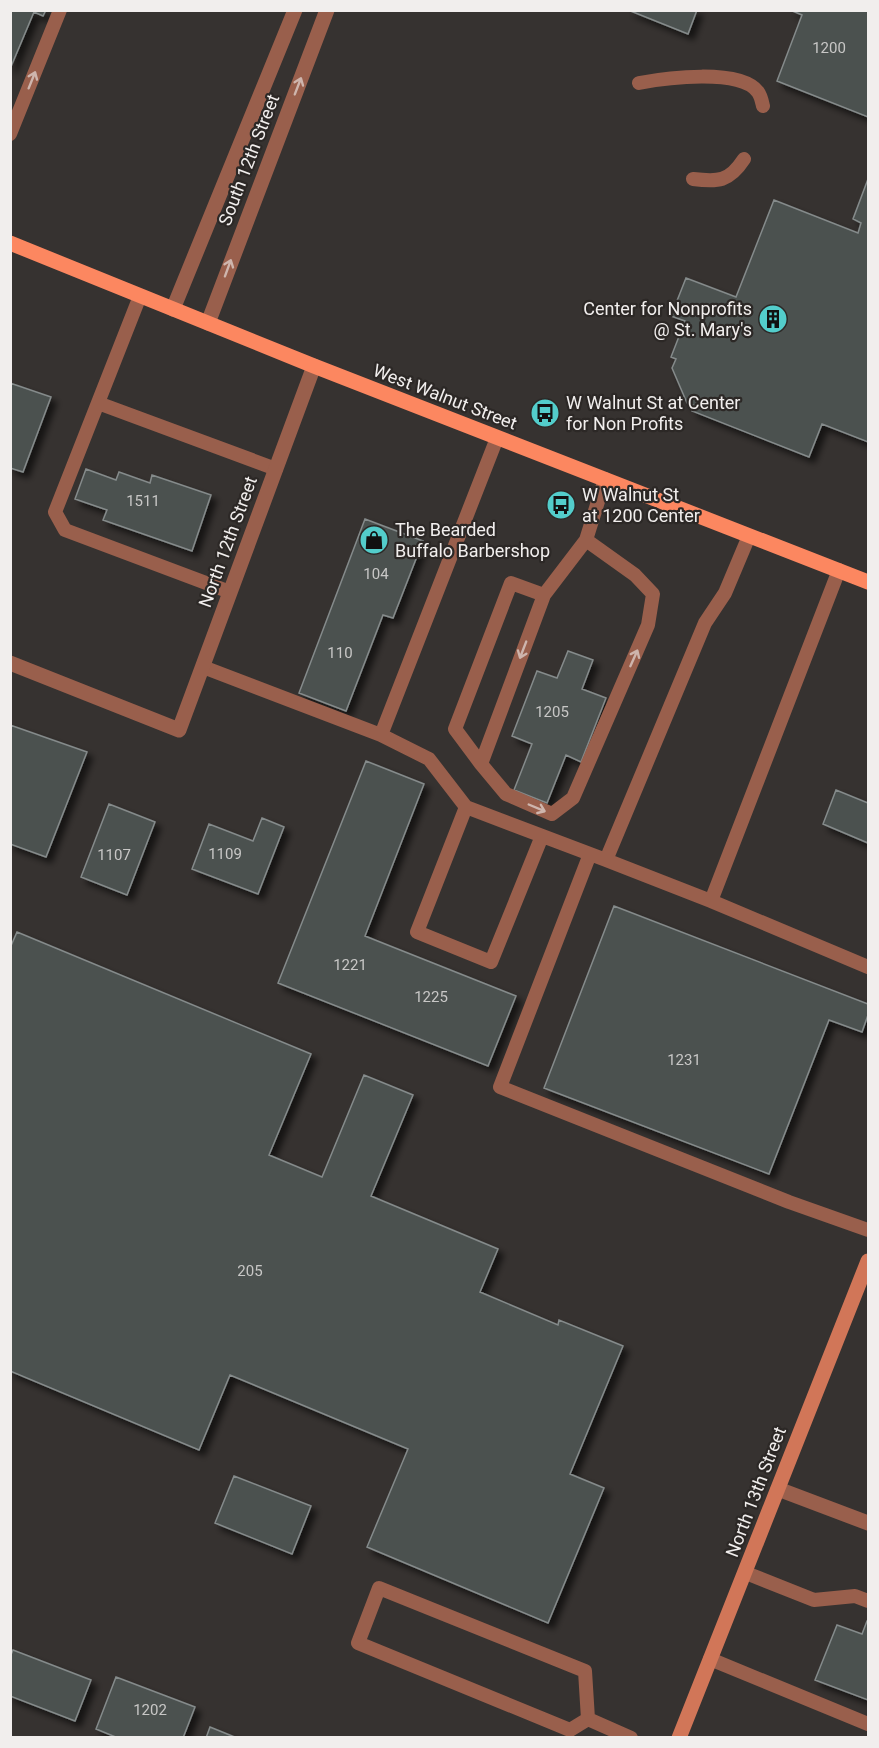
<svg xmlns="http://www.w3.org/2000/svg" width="879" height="1748" viewBox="0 0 879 1748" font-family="Roboto,sans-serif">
<defs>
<filter id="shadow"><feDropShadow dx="5.5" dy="5.5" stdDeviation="3" flood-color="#0009"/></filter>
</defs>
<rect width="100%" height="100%" fill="#363230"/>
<path fill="#4c5150" stroke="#858b8b" stroke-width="1.5" filter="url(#shadow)" d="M10,10H46L43,16L34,12L10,69Z
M628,10H697L688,34Z
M790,10H868V117L777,81L802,15Z
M868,179V442L822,424L809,457L692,411L695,406L687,403L672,368L676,359L671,357L685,321L671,316L686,278L736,297L774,200L858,233L861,223L853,219Z
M10,383L51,397L23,472L10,468Z
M86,469L116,480L119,472L150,483L152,475L211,495L192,551L103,520L107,510L75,499Z
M365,519L423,541L393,618L383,615L346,711L299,693Z
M568,651L593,660L582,689L606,698L581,762L566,755L547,803L514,790L532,744L512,736L537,671L557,678Z
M10,725L87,752L46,857L10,844Z
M366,761L424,784L365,936L516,996L488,1066L278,983Z
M836,790L868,803V843L823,824Z
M109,804L155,822L127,895L81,877Z
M262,818L284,827L258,894L192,869L209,824L253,841Z
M614,906L868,1004V1015L862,1032L829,1020L769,1174L544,1088Z
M17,932L311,1054L269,1155L322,1177L364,1075L413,1095L371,1196L498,1249L480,1292L558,1325L559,1320L623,1346L570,1474L604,1488L548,1623L367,1547L408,1449L230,1375L199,1450L10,1371V948Z
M234,1476L311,1506L292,1554L215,1523Z
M867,1621H868V1700L815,1680L837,1625L862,1634Z
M13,1650L91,1680L75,1721L10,1696V1657Z
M116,1677L195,1707L183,1738H118L96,1729Z
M210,1727L237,1738H206Z"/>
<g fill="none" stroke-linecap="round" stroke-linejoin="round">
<path stroke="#995f4c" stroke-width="14" d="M639,83C665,78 740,68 758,92C761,96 762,102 763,106
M10,134L60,10
M693,179C718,182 729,182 744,159
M140,296L55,512L65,530L230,592
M98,403L276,469
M544,595L481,764L506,794L552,814L573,798L648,625L653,594L635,575L586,540
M203,667L381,735L429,759L466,807L606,860L705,623L725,593L749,536
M381,735L497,438
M481,764L455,729L511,583L544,595L586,540L605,479
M466,807L417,932L491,962L542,836
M590,854L500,1087L789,1202L868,1230
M606,860L711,901L839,570
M711,901L868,967
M746,1573L814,1600L855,1596L868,1601
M379,1588L585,1671L588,1719L570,1730L358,1643Z
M710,1659L868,1724
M588,1719L631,1738"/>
<path stroke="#995f4c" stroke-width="15" d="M173,309L295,10
M208,323L327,10
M10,663L179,730L314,366
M778,1489L868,1523"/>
<path stroke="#d17658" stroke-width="15" d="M679,1738L868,1261"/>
<path stroke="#fc8760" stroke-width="15" d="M10,243L314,366L868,582"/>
</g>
<defs><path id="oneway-shaft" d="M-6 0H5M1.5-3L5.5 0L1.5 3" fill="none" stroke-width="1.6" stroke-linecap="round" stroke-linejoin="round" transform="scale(1.5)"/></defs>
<g stroke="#ceb5ad">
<use href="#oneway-shaft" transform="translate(32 80) rotate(-68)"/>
<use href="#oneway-shaft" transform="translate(298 86) rotate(-69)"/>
<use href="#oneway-shaft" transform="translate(228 268) rotate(-70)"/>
<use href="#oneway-shaft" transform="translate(523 650) rotate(111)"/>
<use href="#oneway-shaft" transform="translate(634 658) rotate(-66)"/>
<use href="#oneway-shaft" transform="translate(537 808) rotate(23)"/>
</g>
<defs>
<g id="building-disc" transform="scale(1.5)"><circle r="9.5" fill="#53cdcb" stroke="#2c2826"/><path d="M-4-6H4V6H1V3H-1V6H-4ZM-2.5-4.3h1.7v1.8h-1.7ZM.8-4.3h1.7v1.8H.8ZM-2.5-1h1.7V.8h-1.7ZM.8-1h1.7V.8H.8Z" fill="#111"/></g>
<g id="bus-disc" transform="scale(1.5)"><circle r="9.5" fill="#53cdcb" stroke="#2c2826"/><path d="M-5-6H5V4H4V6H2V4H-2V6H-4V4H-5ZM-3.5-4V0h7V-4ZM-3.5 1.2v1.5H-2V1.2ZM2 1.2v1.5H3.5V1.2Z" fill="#111"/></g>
<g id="shop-disc" transform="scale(1.5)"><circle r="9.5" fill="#53cdcb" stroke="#2c2826"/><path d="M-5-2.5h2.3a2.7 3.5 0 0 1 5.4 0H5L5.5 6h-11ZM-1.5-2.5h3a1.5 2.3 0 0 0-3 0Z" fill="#111"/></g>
</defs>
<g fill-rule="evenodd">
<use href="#building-disc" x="773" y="319"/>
<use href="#bus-disc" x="545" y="413"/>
<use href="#bus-disc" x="561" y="505"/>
<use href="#shop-disc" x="374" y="540"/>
</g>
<g text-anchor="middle" stroke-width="4.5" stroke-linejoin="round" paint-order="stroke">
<g font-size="15" fill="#c8c7c6">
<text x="829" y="53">1200</text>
<text x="143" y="506">1511</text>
<text x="376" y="579">104</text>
<text x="340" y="658">110</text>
<text x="552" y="717">1205</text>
<text x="225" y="859">1109</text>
<text x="114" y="860">1107</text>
<text x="350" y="970">1221</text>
<text x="431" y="1002">1225</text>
<text x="684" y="1065">1231</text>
<text x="250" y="1276">205</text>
<text x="150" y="1715">1202</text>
</g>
<g font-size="18" fill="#f1eeed" stroke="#2c2826">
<text transform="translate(249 160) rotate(-69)" y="6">South 12th Street</text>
<text transform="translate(445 397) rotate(21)" y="6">West Walnut Street</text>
<text transform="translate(228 542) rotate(-70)" y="6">North 12th Street</text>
<text transform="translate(756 1492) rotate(-69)" y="6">North 13th Street</text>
</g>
<g font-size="18" fill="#f1eeed" stroke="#2c2826" text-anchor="start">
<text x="752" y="315" text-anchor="end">Center for Nonprofits<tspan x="752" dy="21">@ St. Mary's</tspan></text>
<text x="566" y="409">W Walnut St at Center<tspan x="566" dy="21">for Non Profits</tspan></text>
<text x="582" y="501">W Walnut St<tspan x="582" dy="21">at 1200 Center</tspan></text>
<text x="395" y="536">The Bearded<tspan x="395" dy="21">Buffalo Barbershop</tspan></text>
</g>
</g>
<rect width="879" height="1748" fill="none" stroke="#f1eeed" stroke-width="24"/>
</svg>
